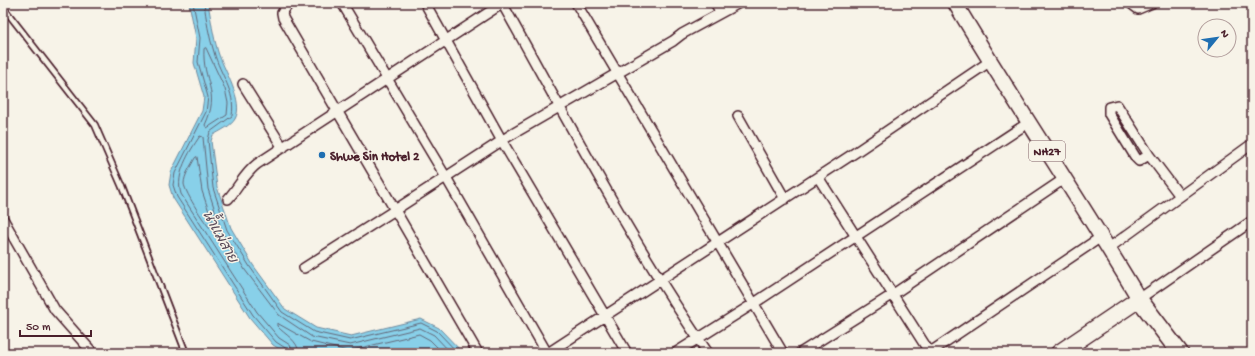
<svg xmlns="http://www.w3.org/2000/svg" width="1255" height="356" viewBox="0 0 1255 356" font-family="'Gochi Hand','Playpen Sans Thai',sans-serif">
<rect width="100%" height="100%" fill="#f7f3e8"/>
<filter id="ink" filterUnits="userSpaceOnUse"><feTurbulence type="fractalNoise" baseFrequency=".025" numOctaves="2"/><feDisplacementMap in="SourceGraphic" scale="8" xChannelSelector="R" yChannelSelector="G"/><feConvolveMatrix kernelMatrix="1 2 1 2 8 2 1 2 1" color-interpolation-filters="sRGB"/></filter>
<g filter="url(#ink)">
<path fill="#88d0e9" stroke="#6f899d" d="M189,3H208C211,19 213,36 218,52C223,68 245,102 235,119C231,126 220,131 213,135L211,141L217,187L231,228L253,265L285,309L316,328L351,336L421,319L439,328L463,353H286L273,345L250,318L173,198L169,185L171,172L202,111L204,97L194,63L196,38Z"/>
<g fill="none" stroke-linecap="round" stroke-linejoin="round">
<path stroke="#636677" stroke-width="1" d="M193,3L200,38L198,62L208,97L206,112L175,173L173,185L177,197L253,315L276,342L287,349L288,353
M204,3C206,18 209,37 214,52C220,75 236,91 232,116L210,132L208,140L213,188L227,230L250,267L282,312L314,332L350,340L421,323L437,331L458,353
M206,48L225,89L228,103L227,115L207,128L205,125C221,91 202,82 204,49Z
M197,157L202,191L215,229L214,232C207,228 185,192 184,184C184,175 191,166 195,158Z
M293,353L290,345L279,338L257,312L181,194C175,174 189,152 200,136L203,137L208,189L222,232L245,270L279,315L312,337L350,345L420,328L434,335L451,353
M299,353C298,340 285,335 277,326V323L311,342L348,351L419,334L430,340L443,353"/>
<g stroke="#4a1f2b" stroke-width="8">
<path id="lane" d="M3,7L95,125L122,187L186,353"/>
</g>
<g stroke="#4a1f2b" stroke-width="12">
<path id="street" d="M289,3L282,13L283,18L395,210L304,268
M342,3L447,179L547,353
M425,3L502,141L627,353
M502,3C568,121 631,242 708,353
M576,3L783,353
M715,3L721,12
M1130,3L1138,9L1152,3
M243,84L283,148
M738,116L785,199
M1149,155L1139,161L1136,158L1109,114V107L1117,105L1149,155L1180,196
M818,177L930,353
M228,199C239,187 244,174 257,164L503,3
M3,219L55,310L93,353
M1109,248L1252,144
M1139,299L1252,221
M478,353L395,210L509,136L673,41L682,34L739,3
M548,353L856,152L989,62
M675,353L753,304L1028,123
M800,353L892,295L1064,179
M929,353L1101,237"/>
</g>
<g stroke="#4a1f2b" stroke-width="17">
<path id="primary" d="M955,3C1014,103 1080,199 1139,299"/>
</g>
<g stroke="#4a1f2b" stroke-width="19">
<path id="highway" d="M1059,353L1139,299L1180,353"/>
</g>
<use href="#lane" stroke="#f7f3e8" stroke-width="4.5"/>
<use href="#street" stroke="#f7f3e8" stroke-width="9"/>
<use href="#primary" stroke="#f7f3e8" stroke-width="14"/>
<use href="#highway" stroke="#f7f3e8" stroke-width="16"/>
</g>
</g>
<circle fill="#1f6fb2" stroke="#f7f3e8" stroke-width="1.5" cx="322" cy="155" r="4"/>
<g text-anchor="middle" stroke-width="3" stroke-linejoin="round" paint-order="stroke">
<rect fill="#f7f3e8" stroke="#7e5f64" stroke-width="1" x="1029" y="141" width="36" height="20" rx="3"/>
<g font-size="12" font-weight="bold" fill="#4a1f2b">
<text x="1047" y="155">NH27</text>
</g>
<g font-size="13" font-weight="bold" fill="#4a1f2b" stroke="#f7f3e8" text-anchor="start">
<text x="330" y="160">Shwe Sin Hotel 2</text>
</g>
<g font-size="14" font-style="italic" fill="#5a4b5a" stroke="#f7f3e8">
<text transform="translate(221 236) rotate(61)" y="5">น้ำแม่สาย</text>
</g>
</g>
<rect width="1255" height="356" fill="none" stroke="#f7f3e8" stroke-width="16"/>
<rect x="8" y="8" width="1239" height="340" fill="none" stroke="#4a1f2b" stroke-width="1.5" filter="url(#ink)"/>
<g transform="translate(1217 38) rotate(61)"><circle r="19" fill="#f7f3e8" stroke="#b29e9c"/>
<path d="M0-3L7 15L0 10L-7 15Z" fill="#1f6fb2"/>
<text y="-6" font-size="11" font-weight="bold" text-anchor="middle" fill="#4a1f2b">N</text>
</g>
<path d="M20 330v6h71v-6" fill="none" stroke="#4a1f2b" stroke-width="2"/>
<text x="26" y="330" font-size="12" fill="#4a1f2b" stroke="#f7f3e8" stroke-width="3" paint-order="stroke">50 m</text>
</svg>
